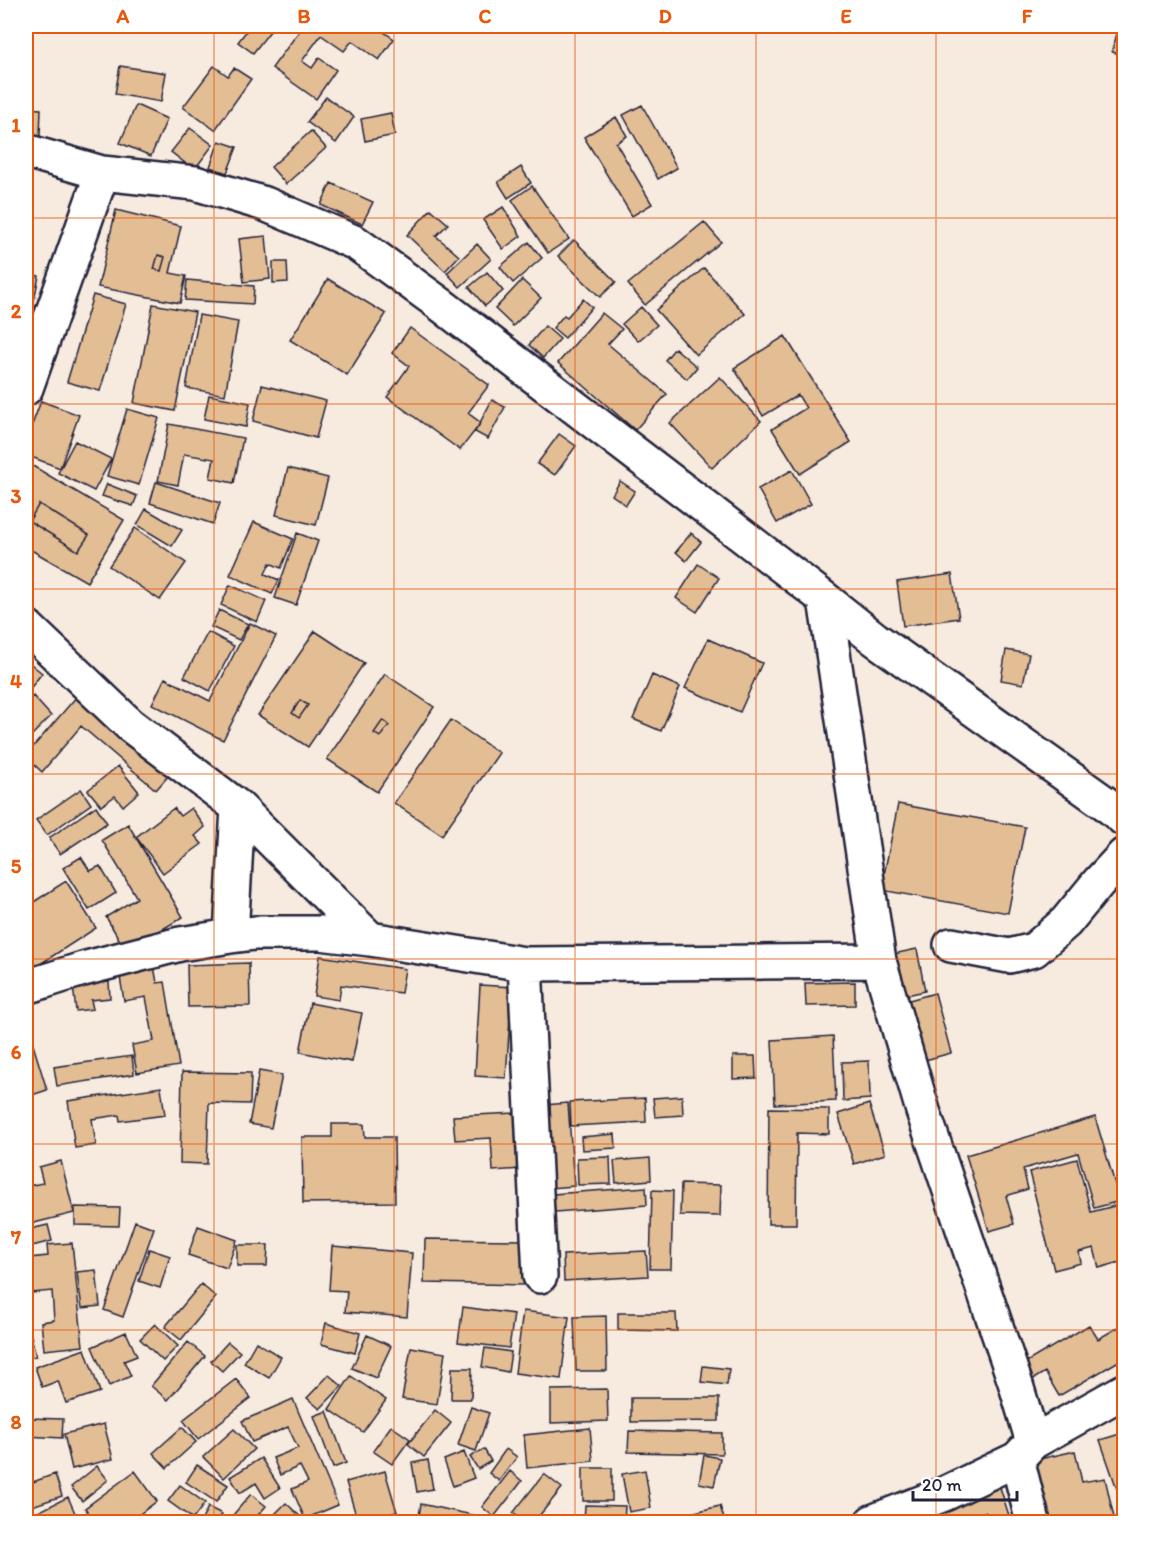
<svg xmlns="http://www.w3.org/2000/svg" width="1150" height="1548" viewBox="0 0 1150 1548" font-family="Itim,sans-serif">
<rect width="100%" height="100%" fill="#f7ebdf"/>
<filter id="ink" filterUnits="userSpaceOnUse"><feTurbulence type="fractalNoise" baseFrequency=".0167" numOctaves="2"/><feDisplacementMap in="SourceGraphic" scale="12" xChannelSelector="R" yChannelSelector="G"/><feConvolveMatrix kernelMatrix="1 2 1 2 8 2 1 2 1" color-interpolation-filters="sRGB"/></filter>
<g filter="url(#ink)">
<path fill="#e3bd94" stroke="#22223b" stroke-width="1.5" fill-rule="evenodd" d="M250,26H265L271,30L253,53L238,42Z
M303,26H375L394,39L379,60L352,41L344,51L321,35L302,61L312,68L319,58L336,70L316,99L272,68Z
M1119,26H1124V55L1112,52Z
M120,66L166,73L161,102L115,94Z
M214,66L228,76L234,68L251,79L215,130L183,107Z
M326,97L354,117L336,143L307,122Z
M136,105L167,119L151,156L120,143Z
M642,105L677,168L658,179L623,115Z
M26,108L41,109L40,136L26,135Z
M391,113L395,135L365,141L361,119Z
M616,117L627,136L616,143L652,204L632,216L584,137Z
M190,128L213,145L194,170L171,152Z
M311,131L326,148L286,184L271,167Z
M219,141L237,147L227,173L210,167Z
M521,167L531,183L508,198L498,182Z
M331,183L373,202L362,224L321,205Z
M532,186L569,239L548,253L512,200Z
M503,207L521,236L503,249L483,220Z
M431,209L448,224L436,236L459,256L445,271L407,235Z
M116,210L181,226L170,273L186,276L180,303L98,287ZM158,255L165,257L161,271L154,269Z
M704,222L721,242L645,305L628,284Z
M266,236L270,279L244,282L239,239Z
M574,240L616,282L600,297L558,256Z
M529,242L542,258L513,283L500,267Z
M477,244L491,259L460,287L447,273Z
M158,255L165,257L161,271L154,269Z
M273,262H287L288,282L273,283Z
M704,268L745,314L696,355L656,310Z
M487,272L503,291L485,306L469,287Z
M26,273L39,276L32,310L26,309Z
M328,279L386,314L347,375L290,340Z
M187,280L254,286L253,304L185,300Z
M522,280L541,298L513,326L495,309Z
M93,295L126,304L100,391L67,382Z
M583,299L592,307L565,338L553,328L564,315L567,317Z
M153,304L195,312L175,411L134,403Z
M641,307L657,325L638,341L622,324Z
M602,313L622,329L608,344L667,394L635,430L558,363Z
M199,315L238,322L225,395L186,388Z
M545,326L560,339L543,358L529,345Z
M410,328L489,385L468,413L481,423L460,450L387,397L409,366L392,353Z
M785,336L851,442L800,474L772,429L806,408L798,395L763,416L734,368Z
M675,348L697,367L687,379L665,360Z
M720,377L761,421L712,468L670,423Z
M262,385L326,401L316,438L253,421Z
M209,395L250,403L246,427L204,419Z
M492,400L505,407L488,439L475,432Z
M41,401L79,415L60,468L26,455V441Z
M127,409L159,418L139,485L107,476Z
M169,424L243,438L234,483L210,478L214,459L184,454L178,485L158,481Z
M559,434L576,446L555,475L537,464Z
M75,441L111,459L94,491L58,473Z
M26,462L124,520L87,582L26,547ZM39,504L89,535L78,551L29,521Z
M288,468L328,478L316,525L276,515Z
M792,470L811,504L777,523L758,489Z
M620,481L635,491L626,505L612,495Z
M156,482L220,503L213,524L150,503Z
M107,484L137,496L133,506L102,496Z
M39,504L89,535L78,551L29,521Z
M146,509L182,530L172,546L137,525Z
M254,522L293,539L281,568L270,563L265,574L279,580L272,594L230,575Z
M135,528L186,563L160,600L109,566Z
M297,533L318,541L296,605L275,598Z
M691,533L701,542L686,561L676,552Z
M698,564L719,578L697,612L676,598Z
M952,574L959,618L903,626L897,582Z
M230,585L266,601L257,622L221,605Z
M219,610L248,624L239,640L211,627Z
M250,623L276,636L223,740L152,704L165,678L210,701Z
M315,631L364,663L308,747L258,715ZM300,700L308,705L299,718L292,713Z
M208,632L234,646L210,691L184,677Z
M708,639L762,663L740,712L685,688Z
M1006,650L1029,654L1023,684L1001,680Z
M26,660L42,673L26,694Z
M385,674L434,707L377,792L327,759ZM383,720L389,725L380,737L374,733Z
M652,675L680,687L661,731L633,719Z
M78,695L170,774L156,790L81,726L42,772L26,757V755Z
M33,696L51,716L26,741V703Z
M300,700L308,705L299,718L292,713Z
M383,720L389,725L380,737L374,733Z
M451,720L499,753L442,835L394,803Z
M118,766L139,792L123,806L115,796L101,806L88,790Z
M81,789L91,804L47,835L36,820Z
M898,804L1025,827L1008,913L881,890Z
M96,806L107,823L60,854L49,838Z
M174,808L180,816L191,808L205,827L195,836L202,844L163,873L136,837Z
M128,824L183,917L126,951L106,917L137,898L102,840Z
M81,857L90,871L100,866L116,893L89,910L63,868Z
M66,881L96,928L31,970L26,962V907Z
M1123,889H1124V915L1115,912Z
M917,949L925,991L902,996L893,954Z
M320,956L405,969L401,993L341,985L339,1000L314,996Z
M249,963L250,1006L188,1007L187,965Z
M154,966L157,983L165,982L179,1066L137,1073L132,1045L154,1041L146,997L124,1001L119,971Z
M109,982L110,998L91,1000L93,1009L76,1011L73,986Z
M855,982V1005L806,1006L805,983Z
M480,985L512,987L506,1078L475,1076Z
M935,993L951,1053L914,1063L898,1003Z
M310,1003L362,1013L352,1062L300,1052Z
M26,1022L47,1090L26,1097Z
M833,1036L836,1101L775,1104L772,1040Z
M132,1056L134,1074L57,1086L54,1067Z
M733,1056H755L756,1078L733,1079Z
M869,1061L870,1099L843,1101L842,1062Z
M259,1071L282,1075L271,1128L249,1124Z
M182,1072L251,1073L250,1104L209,1103L207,1164L180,1163Z
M161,1087L165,1115L120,1121L119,1115L92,1119L96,1145L75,1148L68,1101Z
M682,1096L683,1115L655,1117L653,1098Z
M645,1098L646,1122L571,1126L570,1102Z
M568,1103L574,1186L550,1188L544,1105Z
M869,1104L885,1154L854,1164L838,1114Z
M769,1108L829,1109V1134L797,1133L796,1224H768Z
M517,1113L521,1169L493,1171L491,1138L455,1140L453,1116Z
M1095,1117L1120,1201L1094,1208L1078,1153L1023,1169L1028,1189L1006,1196L1014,1224L989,1231L966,1155Z
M332,1124H364L365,1137H394L395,1202L303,1203L302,1137H332Z
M615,1134L616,1148L582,1150L581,1137Z
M610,1157L611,1184L578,1185L577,1158Z
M650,1158L651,1180L616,1183L614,1161Z
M1077,1159L1091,1212L1118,1205L1124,1230V1261L1099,1268L1094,1248L1079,1252L1081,1263L1054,1270L1029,1172Z
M61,1161L74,1213L26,1225V1178L27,1186L43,1183L39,1167Z
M681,1184L721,1185L720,1216L680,1215Z
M646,1187L647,1205L555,1212L553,1194Z
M652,1190L673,1191L671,1269H650Z
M75,1207L120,1208L119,1226L75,1225Z
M135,1221L154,1228L123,1317L104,1310Z
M48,1225L52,1241L28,1247L26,1230Z
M198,1226L237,1240L227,1268L188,1255Z
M425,1239L526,1240V1285L424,1283Z
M72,1243L83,1346L44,1350L41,1322L54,1320L52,1291L32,1293L29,1258L48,1256L47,1245Z
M237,1245H268L267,1266H237Z
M332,1246L412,1253L407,1317L345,1312L347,1291L329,1290Z
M149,1249L170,1256L160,1288L139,1281Z
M646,1251L648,1276L564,1281L563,1255Z
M96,1270L100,1306L82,1308L77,1272Z
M201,1284L216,1297L181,1340L165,1327Z
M463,1307L514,1314L509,1348L458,1342Z
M523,1311L569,1317L561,1379L515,1373Z
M618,1313H676L677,1331L618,1330Z
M606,1316L607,1371H576L574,1317Z
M326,1323L360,1333L355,1353L321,1344Z
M155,1324L178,1346L163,1361L140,1339Z
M1124,1324V1358L1059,1396L1045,1372L1032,1380L1023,1364L1089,1325L1098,1339Z
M29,1328L36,1356L26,1358V1329Z
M126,1332L137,1356L124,1361L131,1376L109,1386L92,1347Z
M367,1335L391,1346L376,1378L352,1368Z
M188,1342L205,1356L168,1400L151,1386Z
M228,1342L240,1352L222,1371L211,1361Z
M256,1342L281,1357L269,1378L244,1363Z
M411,1347L445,1353L437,1404L402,1399Z
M485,1348L511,1352L508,1372L482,1367Z
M85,1349L100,1392L66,1403L58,1381L42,1387L35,1367Z
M703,1366L729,1369L727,1385L701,1382Z
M452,1368H472L471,1399H451Z
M329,1375L342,1386L320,1409L307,1398Z
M351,1376L386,1400L363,1432L329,1409Z
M236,1379L251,1398L198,1439L183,1420Z
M607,1389L608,1421L551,1423V1390Z
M631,1398H719V1421L631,1422Z
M293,1399L338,1505L305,1519L292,1489L308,1482L300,1466L280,1475L273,1458L298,1448L288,1427L252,1442L242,1421Z
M471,1407L489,1413L476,1451L458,1445Z
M435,1410L451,1423L424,1457L408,1444Z
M327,1411L346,1463L333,1468L314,1416Z
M26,1418L63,1419L62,1438L26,1436Z
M104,1424L113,1459L72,1469L64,1434Z
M391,1426L410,1439L392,1464L373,1451Z
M182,1427L196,1442L167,1468L153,1453Z
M590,1428L593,1461L527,1468L524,1435Z
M234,1429L254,1449L224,1478L203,1457Z
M629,1431L722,1433V1454L628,1452Z
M1120,1434L1124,1447V1486L1117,1489L1100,1440Z
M484,1449L491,1461L478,1469L470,1457Z
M506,1449L517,1457L499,1481L489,1473Z
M1075,1451L1082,1482L1105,1478L1115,1522H1044L1031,1461Z
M464,1452L474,1478L453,1486L444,1460Z
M704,1455L720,1458L714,1486L699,1483Z
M261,1458L280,1488L265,1498L256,1483L240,1493L230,1477Z
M428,1460L433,1489L417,1492L412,1463Z
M197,1465L228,1485L216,1502L186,1482Z
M97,1466L108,1480L82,1501L71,1487Z
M583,1468H612V1501H583Z
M26,1469L30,1483L55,1474L62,1496L26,1508Z
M645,1470L651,1508L629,1512L622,1474Z
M135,1471L157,1501L129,1522H95L85,1508Z
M385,1471L397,1512L358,1522L346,1482Z
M510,1471L522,1481L494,1517L482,1507Z
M544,1474L562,1488L534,1522H525L513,1513Z
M999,1484L1011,1522H989L985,1512L952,1522H893Z
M180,1485L205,1503L193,1519L168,1501Z
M251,1494L266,1506L252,1522H227Z
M68,1497L75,1513L53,1522H40L36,1513Z
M286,1503L306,1522H273L270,1519Z
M421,1504L482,1517L481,1522H418Z
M585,1505L625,1506L624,1522H584Z
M720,1506L725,1522H683L682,1515Z
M208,1507L222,1514L217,1522H201Z"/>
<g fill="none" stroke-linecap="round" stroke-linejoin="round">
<g stroke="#22223b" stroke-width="38">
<path id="minor" d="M26,151L102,173L195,183L265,204L356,243L440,304L825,599L875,639L1105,803L1124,819
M26,388L102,173
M825,599L879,961L923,1111L1016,1385L1033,1442L1017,1459L1033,1522
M26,626L130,725L238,807L370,939
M231,936L238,807
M951,945L1009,956L1034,950L1066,922L1098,883L1124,855
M525,964L540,1276
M26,987L83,969L180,944L231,936L255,933H320L370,939L525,964L879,961
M1033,1442L1124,1391
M872,1522L944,1494L1017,1459"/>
</g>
<use href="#minor" stroke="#fff" stroke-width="33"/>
</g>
</g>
<path fill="none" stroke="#e8590c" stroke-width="1.5" stroke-opacity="0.55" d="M214,26V1522M394,26V1522M575,26V1522M756,26V1522M936,26V1522M26,218H1124M26,404H1124M26,589H1124M26,774H1124M26,959H1124M26,1144H1124M26,1330H1124"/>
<rect width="1150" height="1548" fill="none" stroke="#fff" stroke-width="66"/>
<path d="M913 1491v9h104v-9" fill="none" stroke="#22223b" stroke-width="3"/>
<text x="922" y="1491" font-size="18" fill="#22223b" stroke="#ffffff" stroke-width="4.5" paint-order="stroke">20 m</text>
<rect x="33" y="33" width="1084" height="1482" fill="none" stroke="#e8590c" stroke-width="2"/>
<g font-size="20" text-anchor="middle" font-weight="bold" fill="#e8590c">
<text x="123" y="23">A</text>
<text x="304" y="23">B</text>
<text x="485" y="23">C</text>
<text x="665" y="23">D</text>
<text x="846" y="23">E</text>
<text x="1027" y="23">F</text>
<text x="16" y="132">1</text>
<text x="16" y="318">2</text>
<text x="16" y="503">3</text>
<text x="16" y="688">4</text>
<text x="16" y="873">5</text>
<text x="16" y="1059">6</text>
<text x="16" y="1244">7</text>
<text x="16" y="1429">8</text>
</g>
</svg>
